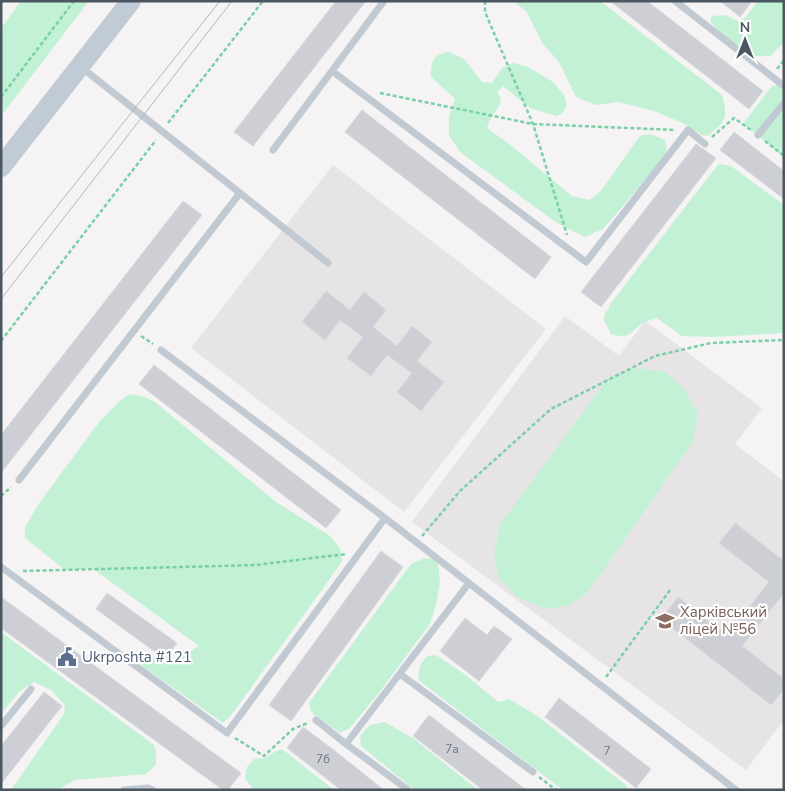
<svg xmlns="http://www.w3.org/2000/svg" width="785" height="791" viewBox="0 0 785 791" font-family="'Nunito Sans',sans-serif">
<rect width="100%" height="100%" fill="#f5f3f3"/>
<path fill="#e6e4e5" d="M333,165L546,329L404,512L191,348Z
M565,316L619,356L645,321L762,408L735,444L784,481V720L746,770L412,522Z"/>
<path fill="#c3f1d5" d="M21,1H89L1,116V28Z
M513,1H600L722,95C728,119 727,121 707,136L702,135L683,123L654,111L619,102L596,105L576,97L559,62L543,44L526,11Z
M758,1H784V42L770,56H750L719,32L710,21L712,16L725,15L738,21L746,17Z
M449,52L464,59L482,82L492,83L502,68L513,63L528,67L553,82L564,95L567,105L563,113L556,116L530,108L503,86L497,93L501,98C499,112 490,115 487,128L508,143L572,196L590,200L600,192L640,136L651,134L665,140L667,151L656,168L603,229L585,237L557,223L460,152L449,135V116L455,99L431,77C431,61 433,54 449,52Z
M784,82V157L743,124L771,87Z
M719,164L731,166L784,205V333L713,337L682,336L657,318C653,319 648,320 645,322C629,331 633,340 611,334L603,318L611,303L713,171Z
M633,368L663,371L683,387L698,414L692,443L588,592L568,606L546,609L517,597L499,578L494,553L501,523L607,380Z
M129,394L142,396L155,402L276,502L330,536L340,548L342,561L329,580L232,714L223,723L142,666L141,657L148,653L169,664L199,646L103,576L93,569L65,570L25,538V527L40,502L100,421L120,401Z
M425,558L432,559L438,564L440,582L436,605L430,624L381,690L350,728L340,733L311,712L309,703L411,564Z
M1,632L154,745L156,752V765L146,774L75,780L57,790H11L64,714L65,705L51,690L34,682L20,691L1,714Z
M436,655L463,673L498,702L509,699L536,715L627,786V790H563L418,680L420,665L427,656Z
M385,722L414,739L478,790H416L411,787L361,746L360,736L370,725Z
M282,749L334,790H254L245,779L247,767L254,759L265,758L276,751Z"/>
<path fill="#cdcfd5" stroke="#d7d9de" d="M336,1H366L253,146L234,132Z
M610,1H647L763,91L749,109Z
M720,1H752L740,17Z
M362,110L551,257L535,279L345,132Z
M734,132L784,171V199L720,150Z
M696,144L716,158L601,307L581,292Z
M183,201L202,215L1,473V435Z
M326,291L350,310L364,292L386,310L373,327L397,346L412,326L432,342L417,361L444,382L421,411L397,392L412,373L387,355L371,376L347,358L363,337L340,320L325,340L302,322Z
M154,365L341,510L326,528L139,384Z
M735,523L784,561V593L742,646L784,679V689L771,705L661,619L678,597L727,635L769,582L719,543Z
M381,551L403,567L291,721L269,705Z
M107,593L177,643L165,659L96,609Z
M1,597L241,773L228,790H223L1,628Z
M465,618L487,635L494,626L512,639L479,681L440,651Z
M44,692L62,706L1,784V746Z
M559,698L651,769L636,788L545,717Z
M429,715L508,776L526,790H483L413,736Z
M303,727L335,751L384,790H341L287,748Z"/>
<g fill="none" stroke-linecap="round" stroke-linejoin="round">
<path stroke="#7ad0a6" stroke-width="2.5" stroke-dasharray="4 2.5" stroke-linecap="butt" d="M485,1V12L533,124L567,235
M777,69L784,60
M380,93L533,124L676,130
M1,97L74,1
M168,123L263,1
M712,137L734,118L751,130
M765,141L784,156
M141,336L153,344
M1,341L156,140
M1,496L11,487
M422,536L460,491L551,409L655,356L711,343L784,340
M23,571L256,565L346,554
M606,677L670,590
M235,738L264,756L293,729L308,723
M539,777L556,790"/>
<path stroke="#c1cad2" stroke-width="7" d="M675,1L784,86
M332,71L586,262L688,130L705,144
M758,135L784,103
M273,150L384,1
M240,193L328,263
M19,480L240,193L81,67
M385,518L736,790
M1,567L227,733L385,518L161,350
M400,674L533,772
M316,720L346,744
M1,726L31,689
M407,789L346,744L469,583
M124,790L148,788L153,790"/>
<path stroke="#c1cbd6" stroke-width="20" d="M1,167L131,1"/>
<path stroke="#b5b8bd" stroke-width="1" d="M1,277L220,1
M1,299L232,1"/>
</g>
<defs>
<g id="school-bare" transform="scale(1.5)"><path d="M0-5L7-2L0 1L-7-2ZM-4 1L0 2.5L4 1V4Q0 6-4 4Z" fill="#8d6e63" stroke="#fff" stroke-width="2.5" paint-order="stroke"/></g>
<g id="civic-bare" transform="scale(1.5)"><path d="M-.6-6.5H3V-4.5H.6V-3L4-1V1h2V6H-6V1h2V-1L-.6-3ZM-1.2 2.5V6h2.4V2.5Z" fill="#5c6f8a" stroke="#fff" stroke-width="2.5" paint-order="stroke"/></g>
</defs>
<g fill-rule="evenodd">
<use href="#school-bare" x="665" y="621"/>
<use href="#civic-bare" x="67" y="657"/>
</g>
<g text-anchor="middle" stroke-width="4.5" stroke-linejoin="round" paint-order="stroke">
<g font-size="12" fill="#6b747e">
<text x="452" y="753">7а</text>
<text x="607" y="755">7</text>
<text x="323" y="763">7б</text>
</g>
<g font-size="15" fill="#785e54" stroke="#fff" text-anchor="start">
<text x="680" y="617">Харківський<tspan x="680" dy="17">ліцей №56</tspan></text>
</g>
<g font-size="15" fill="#4e5e75" stroke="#fff" text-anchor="start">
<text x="82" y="662">Ukrposhta #121</text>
</g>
</g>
<rect width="785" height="791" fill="none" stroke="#4a5661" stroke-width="5"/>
<g transform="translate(745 40)" stroke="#ffffff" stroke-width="4" paint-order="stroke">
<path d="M0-4L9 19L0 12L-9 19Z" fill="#4a5661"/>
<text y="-8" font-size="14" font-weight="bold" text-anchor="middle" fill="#4a5661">N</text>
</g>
</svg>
